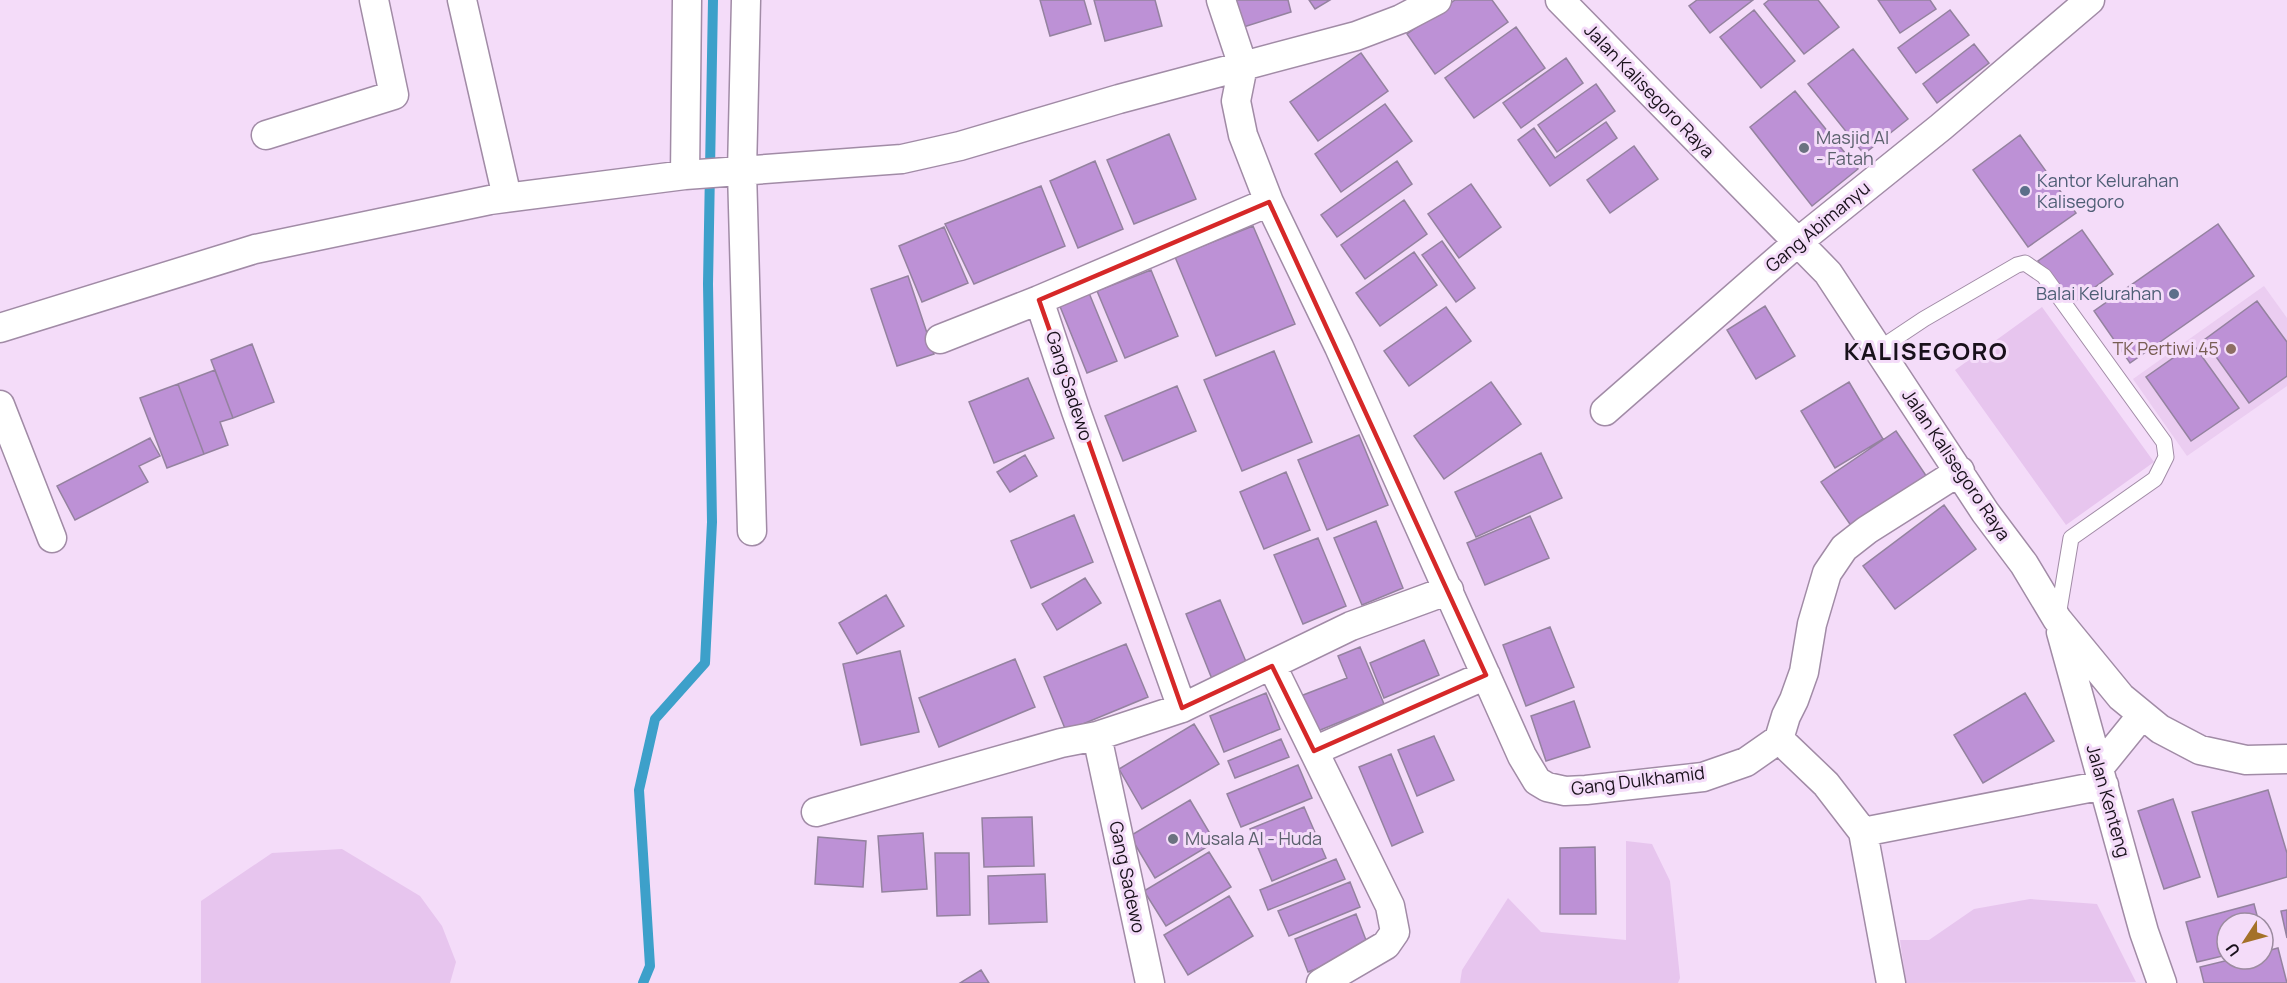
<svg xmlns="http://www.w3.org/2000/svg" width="2287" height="983" viewBox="0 0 2287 983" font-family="Manrope,sans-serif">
<rect width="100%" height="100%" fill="#f4dcf9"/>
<path fill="#ebcdf1" d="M2264,286L2287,318V386L2187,456L2133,379Z"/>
<path fill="#e7c5ee" d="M2042,307L2154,462L2066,525L1955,370Z
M1626,841L1652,844L1670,881L1680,978L1678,983H1460L1462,970L1508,898L1541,932L1626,940Z
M342,849L420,896L442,926L456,962L450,983H201V901L272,853Z
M2030,899L2097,904L2136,982L1906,983L1900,940H1929L1974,909Z"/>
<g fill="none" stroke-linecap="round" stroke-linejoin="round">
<path stroke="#3da0ca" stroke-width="10" d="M643,983L650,966L639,790L655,719L705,663L712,522L708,284L713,0"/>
</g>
<path fill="#bd91d6" stroke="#94829f" stroke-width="1.5" d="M1040,0H1084L1091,24L1050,36Z
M1094,0H1155L1162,26L1105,41Z
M1224,0H1288L1291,12L1234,30Z
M1309,0H1330L1315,9Z
M1455,0H1492L1508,22L1435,74L1407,34Z
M1697,0H1753L1710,33L1689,6Z
M1769,0H1818L1839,27L1804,54L1764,4Z
M1878,0H1930L1936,9L1900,33Z
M1754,10L1795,61L1761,88L1720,37Z
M1950,10L1969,35L1916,73L1898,48Z
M1516,27L1545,68L1474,118L1445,78Z
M1974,44L1989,63L1937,103L1923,84Z
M1853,49L1908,119L1864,154L1808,84Z
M1361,53L1388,91L1318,141L1290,102Z
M1566,58L1583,83L1521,128L1503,103Z
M1596,84L1615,111L1557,152L1538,125Z
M1795,91L1858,169L1812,206L1750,127Z
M1385,104L1412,141L1341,192L1315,154Z
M1606,122L1617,138L1550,186L1518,140L1534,128L1555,158Z
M1169,134L1196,199L1134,224L1107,160Z
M2020,135L2076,213L2028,247L1973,170Z
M1634,146L1658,179L1610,213L1587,180Z
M1095,161L1123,229L1078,248L1050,181Z
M1397,161L1412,184L1337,237L1321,215Z
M1471,184L1501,227L1459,258L1428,214Z
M1041,186L1065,246L974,284L945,224Z
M1404,200L1427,234L1365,279L1341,245Z
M2218,224L2254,276L2130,363L2094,311Z
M1253,226L1295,324L1216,356L1175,257Z
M944,227L968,283L922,302L899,246Z
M2082,230L2113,274L2070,305L2038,261Z
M1442,241L1475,288L1456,302L1422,255Z
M1414,252L1437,285L1380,326L1356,293Z
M1151,270L1178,336L1125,358L1097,291Z
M908,276L934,354L897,366L871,289Z
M1089,293L1117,361L1087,373L1059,304Z
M2257,301L2287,342V376L2249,403L2204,340Z
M1765,306L1795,356L1756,379L1727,330Z
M1446,307L1471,341L1409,386L1384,351Z
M252,344L274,402L233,418L211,360Z
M2193,344L2239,408L2191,441L2146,377Z
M1274,351L1312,442L1242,471L1204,380Z
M215,370L233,418L220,422L228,445L204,454L178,384Z
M1028,378L1054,438L994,463L969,402Z
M1491,382L1521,424L1444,479L1414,436Z
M1849,382L1883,439L1835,468L1801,411Z
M178,384L204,454L167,468L140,398Z
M1177,386L1196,431L1123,461L1105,416Z
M1896,431L1929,480L1854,530L1821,482Z
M1359,435L1388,505L1327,530L1298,460Z
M150,438L160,456L139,466L148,482L75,520L57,486Z
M1541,453L1562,498L1476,537L1455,492Z
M1025,455L1037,476L1010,492L997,472Z
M1286,472L1310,530L1264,549L1240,492Z
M1944,505L1976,549L1895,609L1863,566Z
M1074,515L1093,562L1031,588L1011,541Z
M1530,516L1549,558L1485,585L1467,543Z
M1376,521L1403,588L1362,605L1334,538Z
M1318,538L1346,606L1303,624L1274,555Z
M1085,578L1101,603L1057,630L1042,604Z
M886,595L904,626L857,654L839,623Z
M1220,600L1247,664L1212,679L1186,614Z
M1550,627L1574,687L1526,706L1503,645Z
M1424,640L1439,675L1384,698L1370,663Z
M1126,644L1148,697L1066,731L1044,677Z
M1360,647L1384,704L1313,733L1298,697L1347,678L1338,656Z
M900,651L919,732L861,745L843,664Z
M1015,659L1035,707L939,747L919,698Z
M1266,693L1280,729L1224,752L1210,716Z
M2025,693L2054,741L1983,783L1954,735Z
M1574,701L1590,747L1546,761L1531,716Z
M1194,724L1219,764L1142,809L1119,769Z
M1434,736L1454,780L1417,796L1398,750Z
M1281,739L1289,757L1235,778L1228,761Z
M1391,754L1423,832L1392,846L1359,767Z
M1298,765L1312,798L1241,827L1227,794Z
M2268,790L2287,853V877L2218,897L2192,812Z
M2173,799L2200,877L2164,889L2138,811Z
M1190,800L1215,842L1155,878L1130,836Z
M1304,807L1326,858L1272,881L1250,829Z
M1032,817L1034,866L984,867L982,818Z
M923,833L927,889L882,892L878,836Z
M818,837L866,841L863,887L815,884Z
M1595,847L1596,914H1560V848Z
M1209,852L1231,887L1166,926L1144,891Z
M935,853H969L970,915L937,916Z
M1336,859L1345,879L1268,910L1260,890Z
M1045,874L1047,922L989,924L988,876Z
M1350,882L1360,907L1289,936L1278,911Z
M1229,896L1253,936L1188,975L1164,935Z
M2254,904L2259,923H2227V955L2197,962L2186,922Z
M2287,910V938L2281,911Z
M1356,914L1369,948L1308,972L1295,939Z
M2278,948L2287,983H2204L2200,967L2233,959H2263V952Z
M981,970L989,983H960Z"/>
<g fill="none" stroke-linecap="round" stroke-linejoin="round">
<g stroke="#a18ba6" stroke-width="17">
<path id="lane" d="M1879,349L1924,319L2017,265L2025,263L2044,276L2164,442L2166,457L2155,479L2071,538L2058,616"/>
</g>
<g stroke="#a18ba6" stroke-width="31">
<path id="street" d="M462,0L507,197
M746,0L742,171L752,531
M1437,0L1401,19L1356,36L1243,66L1236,101L1243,135L1269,202L1339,347L1522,756L1537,781L1547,787L1565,791L1586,790L1703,777L1746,762L1779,739L1786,716L1794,700L1804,672L1812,624L1827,573L1844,548L1867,530L1960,471
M1560,0L1828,273L1985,512L2024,564L2057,619L2121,697L2160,729L2200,750L2246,760L2287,759
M266,135L394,95L374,0
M685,175L687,0
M0,328L255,249L490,200L685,175L902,159L960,146L1119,99L1243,66L1221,0
M940,339L1039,300
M0,405L52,538
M1605,411L1798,242L1941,127L2090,0
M2061,632L2144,932L2162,983
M1272,666L1390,906L1395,932L1386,945L1321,983
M1182,708L1076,411L1039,300L1269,202
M1097,736L1150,983
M1779,739L1826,784L1863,832L1891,983
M1314,751L1486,675
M2099,768L2142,715
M816,812L1061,743L1097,736L1182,708L1351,626L1449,590
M1863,832L2104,785"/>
</g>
<use href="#lane" stroke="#fff" stroke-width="15"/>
<use href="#street" stroke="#fff" stroke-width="28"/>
</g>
<path fill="none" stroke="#d62828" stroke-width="4.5" stroke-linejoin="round" d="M1269,202L1486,675L1314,751L1272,666L1182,708L1039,300Z"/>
<g fill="#6b7280" stroke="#f4dcf9" stroke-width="2">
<circle cx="1804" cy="148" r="6"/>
<circle cx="1173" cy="839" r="6"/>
</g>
<g fill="#5c6f8a" stroke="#f4dcf9" stroke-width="2">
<circle cx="2025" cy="191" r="6"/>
<circle cx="2174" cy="294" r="6"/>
</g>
<circle fill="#8d6e63" stroke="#f4dcf9" stroke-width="2" cx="2231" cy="349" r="6"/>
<g text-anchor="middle" stroke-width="6" stroke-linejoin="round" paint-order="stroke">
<g font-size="18" fill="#19111b" stroke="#f4dcf9">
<text transform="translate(1649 91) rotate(46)" y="6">Jalan Kalisegoro Raya</text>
<text transform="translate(1818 227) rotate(-40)" y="6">Gang Abimanyu</text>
<text transform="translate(1069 386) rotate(72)" y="6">Gang Sadewo</text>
<text transform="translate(1956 465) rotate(56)" y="6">Jalan Kalisegoro Raya</text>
<text transform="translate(1638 781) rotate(-7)" y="6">Gang Dulkhamid</text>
<text transform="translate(2108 801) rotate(74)" y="6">Jalan Kenteng</text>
<text transform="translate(1127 877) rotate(78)" y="6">Gang Sadewo</text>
</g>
<g font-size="18" fill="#5b616d" stroke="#f4dcf9" text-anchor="start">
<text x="1816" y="144">Masjid Al<tspan x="1816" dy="21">- Fatah</tspan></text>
<text x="1185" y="845">Musala Al - Huda</text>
</g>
<g font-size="18" fill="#4e5e75" stroke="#f4dcf9" text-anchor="start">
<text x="2037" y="187">Kantor Kelurahan<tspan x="2037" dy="21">Kalisegoro</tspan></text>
<text x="2162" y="300" text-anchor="end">Balai Kelurahan</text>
</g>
<g font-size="18" fill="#785e54" stroke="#f4dcf9" text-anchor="end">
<text x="2219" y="355">TK Pertiwi 45</text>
</g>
<g font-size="24" font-weight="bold" letter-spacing="1.5" fill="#19111b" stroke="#f4dcf9">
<text x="1926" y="360">KALISEGORO</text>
</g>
</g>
<g transform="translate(2245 941) rotate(234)"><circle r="28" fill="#f4dcf9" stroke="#9c8ba0" stroke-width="1.5"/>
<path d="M0-4.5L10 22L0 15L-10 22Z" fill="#a47129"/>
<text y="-9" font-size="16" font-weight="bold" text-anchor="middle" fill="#19111b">U</text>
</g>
</svg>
